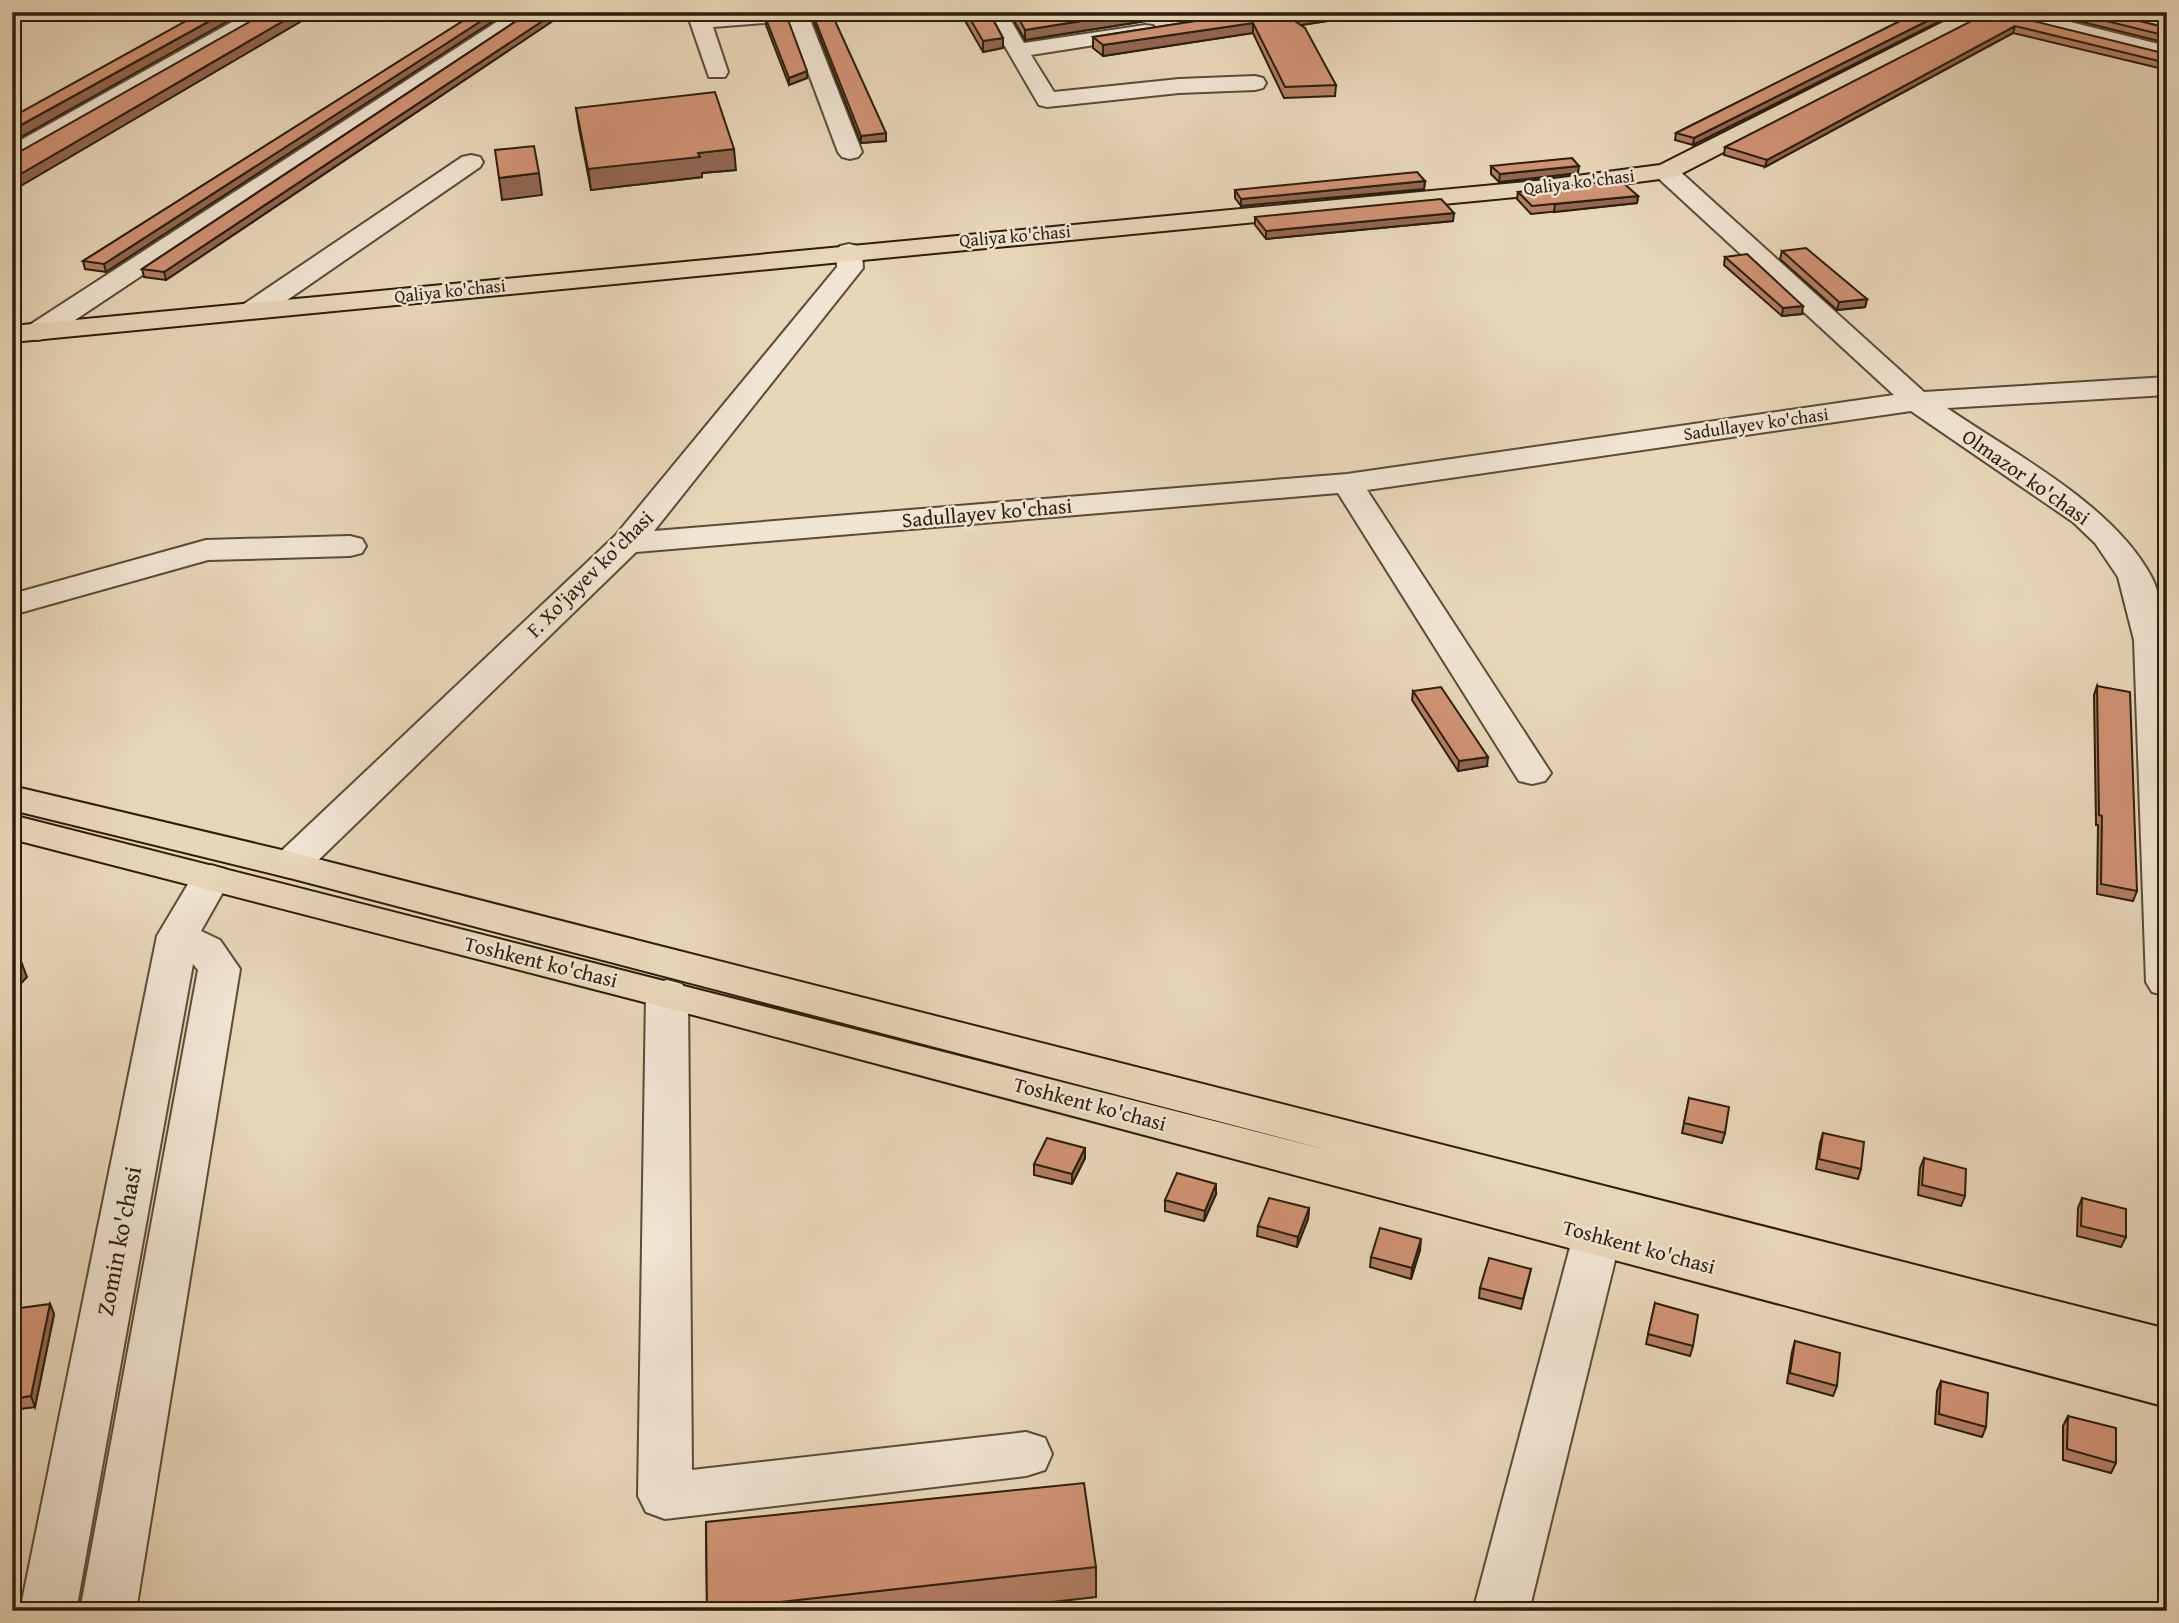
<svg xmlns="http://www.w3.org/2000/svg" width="2179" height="1623" viewBox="0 0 2179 1623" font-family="'Gentium Book Plus',serif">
<rect width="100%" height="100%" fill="#e8d6b9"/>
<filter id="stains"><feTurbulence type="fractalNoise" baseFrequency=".00286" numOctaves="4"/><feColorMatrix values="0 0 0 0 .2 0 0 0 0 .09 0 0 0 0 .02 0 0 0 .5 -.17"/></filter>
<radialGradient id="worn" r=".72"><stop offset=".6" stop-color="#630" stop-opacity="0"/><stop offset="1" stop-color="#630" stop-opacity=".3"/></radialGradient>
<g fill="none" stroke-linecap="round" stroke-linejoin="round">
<g stroke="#5a4c36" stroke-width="4">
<path id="minor" d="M250,12H276L273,16L21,160L12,162V145Z
M512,12H537L48,338L38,340L28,338L24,332L28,326Z
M742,12H807L862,152L858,157L850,159L842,157L838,152L789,21L713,27L728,72L725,77H709L690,22L694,18Z
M985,12H1006L1024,43L1145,25L1153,26L1156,31L1153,36L1145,37L1031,55L1054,92L1179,79L1255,76L1263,78L1266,83L1263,88L1255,90L1179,93L1047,107L1039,105Z
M1994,12H2030L2167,46V59L1997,16Z
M471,155L480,157L483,162L480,167L264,316L254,318L244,316L240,310L244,304L462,157Z
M1666,165L1675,167L1924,392L2167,377V395L1947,408C2014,454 2112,504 2151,576C2160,593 2163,614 2167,633V996L2152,992L2146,982L2134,640L2118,577L2095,543L2073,522L1911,411L1367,490L1551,773L1545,781L1532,784L1519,781L1338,493L636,552L304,874L290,878L276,874L270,865L276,856L615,536L837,267L836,252L840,246L849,244L858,246L862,252L863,268L654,531L1347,474L1894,395L1657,177L1654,172L1657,167Z
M350,536L362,539L366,546L362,553L350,556L208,560L12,615V594L206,540Z
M211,865L225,869L231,878L201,931L220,940L240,969L136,1611H80L198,970L193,964L76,1611H20L157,936L197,869Z
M667,980L682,984L688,994L692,1470L1026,1432L1045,1438L1052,1454L1045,1470L1026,1476L665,1519L646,1512L638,1496L646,994L652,984Z
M1597,1218L1614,1223L1621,1236L1529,1611H1473L1573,1236L1580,1223Z"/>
</g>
<g stroke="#2b1e0b" stroke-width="4">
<path id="major" d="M1963,12H1990L1987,16L1675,177L1546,194L12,342V326L1546,180L1660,165Z
M12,786L290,852L2167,1329V1407L667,1008L12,839V815L1328,1150L290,878L12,810Z"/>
</g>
<use href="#minor" fill="#f0e4d2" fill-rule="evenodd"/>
<use href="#major" fill="#e8d6b9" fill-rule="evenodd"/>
</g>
<path fill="#b37e65" stroke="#2b1e0b" stroke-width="2" d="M477,12L106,272L85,269L83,261Z
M530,12H566L166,280L144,277L142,269Z
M810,12H831L886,141L861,143Z
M960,12H989L1003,38V48L983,52Z
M1009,12H1203L1025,40Z
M1253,12H1387L1301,25L1336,85L1335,96L1284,98L1253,33L1103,56L1093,48V37Z
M1918,12H1952V15L1693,145L1675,140L1676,133Z
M2042,12H2104L2167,28V43Z
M766,19L807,71V78L789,85L766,25Z
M2000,20L2167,54V70L2013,33L1765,167L1724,155L1725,147Z
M576,108L736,170L702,173V177L591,190L579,128Z
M1491,166L1578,173L1499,182L1491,174Z
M1425,181L1424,189L1241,206L1235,198V190Z
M1518,192L1638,196L1637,203L1531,214L1517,199Z
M1255,217L1453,221L1266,239L1255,225Z
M1782,251L1867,299L1865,307L1837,310L1780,259Z
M1725,257L1802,314L1782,316L1724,265Z
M2097,686L2137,891L2133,901L2097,894L2098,825H2096L2094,695Z
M1413,691L1487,766L1458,771L1412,700Z
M1689,1098L1725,1133L1722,1143L1682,1133Z
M1823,1133L1861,1169L1858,1179L1816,1169L1820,1143Z
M1085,1148V1158L1072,1184L1034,1175V1164Z
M1924,1158L1965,1196L1961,1206L1918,1195L1920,1168Z
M1216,1194L1204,1221L1165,1211V1200Z
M2082,1198L2126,1237L2121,1247L2077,1236L2078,1208Z
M1309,1208L1308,1219L1297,1247L1257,1236L1258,1226Z
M1420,1250L1411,1279L1370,1267L1371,1257Z
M1531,1269L1521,1309L1479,1298L1480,1288Z
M1655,1303L1693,1346L1690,1356L1646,1344Z
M50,1304L54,1314L35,1407L12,1410V1339Z
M1795,1341L1837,1386L1833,1396L1787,1383L1792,1352Z
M1941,1381L1986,1427L1982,1437L1935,1424L1937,1391Z
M2068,1416L2116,1463L2111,1473L2063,1460V1426Z
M706,1522L1096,1567V1597L970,1611H707Z"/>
<path fill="#926652" stroke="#2b1e0b" stroke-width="2" d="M226,12H244L12,142V130Z
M299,12H317L12,191V179Z
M495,12H507L106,272L104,264Z
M556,12H566L166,280L164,272Z
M1138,12H1203L1025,40V30Z
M1321,12H1387L1288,27L1289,17Z
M1945,12H1952V15L1693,145L1694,138Z
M1253,23V33L1103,56V45Z
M2015,26L2013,33L1765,167L1767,160Z
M1003,38V48L983,52V41Z
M807,71V78L789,85V78Z
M886,133V141L861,143V136Z
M734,149L736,170L702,173V177L591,190L588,169L698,153Z
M1579,166L1578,173L1499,182L1500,174Z
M539,173L542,195L502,200L499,178Z
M1425,181L1424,189L1241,206V199Z
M1638,196L1637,203L1554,212L1555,204Z
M1454,213L1453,221L1266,239V231Z
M1867,299L1865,307L1837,310L1839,302Z
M1803,306L1802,314L1782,316L1783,308Z
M1488,757L1487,766L1458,771L1459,761Z
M16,948L27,977L12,993V952Z
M1085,1148V1158L1072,1184V1174Z
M1216,1184V1194L1204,1221L1205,1211Z
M1309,1208L1308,1219L1297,1247L1298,1237Z
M1421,1239L1420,1250L1411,1279L1412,1268Z
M50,1304L54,1314L35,1407L31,1396Z"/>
<path fill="#d09275" stroke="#2b1e0b" stroke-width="2" d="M202,12H226L12,130V117Z
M267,12H299L12,179V153L19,152Z
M477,12H495L104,264L83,261Z
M530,12H556L164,272L142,269Z
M812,12H831L886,133L861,136Z
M966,12H989L1003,38L983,41Z
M1015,12H1138L1025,30Z
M1253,12H1321L1289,17L1305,28L1336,85L1285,87L1253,23L1103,45L1093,37Z
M1918,12H1945L1694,138L1676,133Z
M2070,12H2104L2167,28V36Z
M1983,15L2000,20L2009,15L2167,54V63L2015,26L1767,160L1725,147Z
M787,17L807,71L789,78L766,19Z
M715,92L734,149L698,153L700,157L588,169L576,108Z
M534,146L539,173L499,178L495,150Z
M1572,158L1579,166L1500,174L1491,166Z
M1417,172L1425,181L1241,199L1235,190Z
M1620,180L1638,196L1532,206L1518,192Z
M1441,199L1454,213L1266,231L1255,217Z
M1806,248L1867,299L1839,302L1782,251Z
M1747,254L1803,306L1783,308L1725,257Z
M2097,686L2130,692L2137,891L2101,884L2102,816L2099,815Z
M1441,687L1488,757L1459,761L1413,691Z
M1689,1098L1729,1107L1725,1133L1684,1123Z
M1823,1133L1864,1142L1861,1169L1819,1159Z
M1047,1138L1085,1148L1072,1174L1034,1164Z
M1924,1158L1966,1169L1965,1196L1922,1185Z
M1177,1173L1216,1184L1205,1211L1165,1200Z
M1269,1198L1309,1208L1298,1237L1258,1226Z
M2082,1198L2126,1209V1237L2081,1226Z
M1380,1228L1421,1239L1412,1268L1371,1257Z
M1489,1258L1531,1269L1523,1299L1480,1288Z
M1655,1303L1698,1315L1693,1346L1648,1334Z
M50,1304L31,1396L12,1399V1339L20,1308Z
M1795,1341L1840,1353L1837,1386L1790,1373Z
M1941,1381L1988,1393L1986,1427L1939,1414Z
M2068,1416L2116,1428V1463L2067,1449Z
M1084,1483L1096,1567L707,1610L706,1522Z"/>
<g text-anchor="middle" stroke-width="5" stroke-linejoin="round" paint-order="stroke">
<g font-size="18" fill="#2b1e0b" stroke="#f0e4d2">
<text transform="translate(1579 182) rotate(-7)" y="6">Qaliya ko'chasi</text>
<text transform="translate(1015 236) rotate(-5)" y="6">Qaliya ko'chasi</text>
<text transform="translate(450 291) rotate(-6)" y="6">Qaliya ko'chasi</text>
<text transform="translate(1756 424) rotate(-8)" y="6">Sadullayev ko'chasi</text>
</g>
<g font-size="21" fill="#2b1e0b" stroke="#f0e4d2">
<text transform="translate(2026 477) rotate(35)" y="7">Olmazor ko'chasi</text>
<text transform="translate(987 513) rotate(-5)" y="7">Sadullayev ko'chasi</text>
<text transform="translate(590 574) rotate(-45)" y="7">F. Xo'jayev ko'chasi</text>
<text transform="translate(541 962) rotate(14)" y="7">Toshkent ko'chasi</text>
<text transform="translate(1090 1104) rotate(15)" y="7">Toshkent ko'chasi</text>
<text transform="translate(1639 1247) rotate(15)" y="7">Toshkent ko'chasi</text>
</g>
<g font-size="24" fill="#2b1e0b" stroke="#f0e4d2">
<text transform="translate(119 1241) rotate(-79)" y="8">Zomin ko'chasi</text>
</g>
</g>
<rect width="2179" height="1623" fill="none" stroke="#e8d6b9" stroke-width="42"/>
<rect x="14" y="14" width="2151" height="1595" fill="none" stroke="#2b1e0b" stroke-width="3.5"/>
<rect x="21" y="21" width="2137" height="1581" fill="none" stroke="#2b1e0b" stroke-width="2"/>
<rect width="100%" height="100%" filter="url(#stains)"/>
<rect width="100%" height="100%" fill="url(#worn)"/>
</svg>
